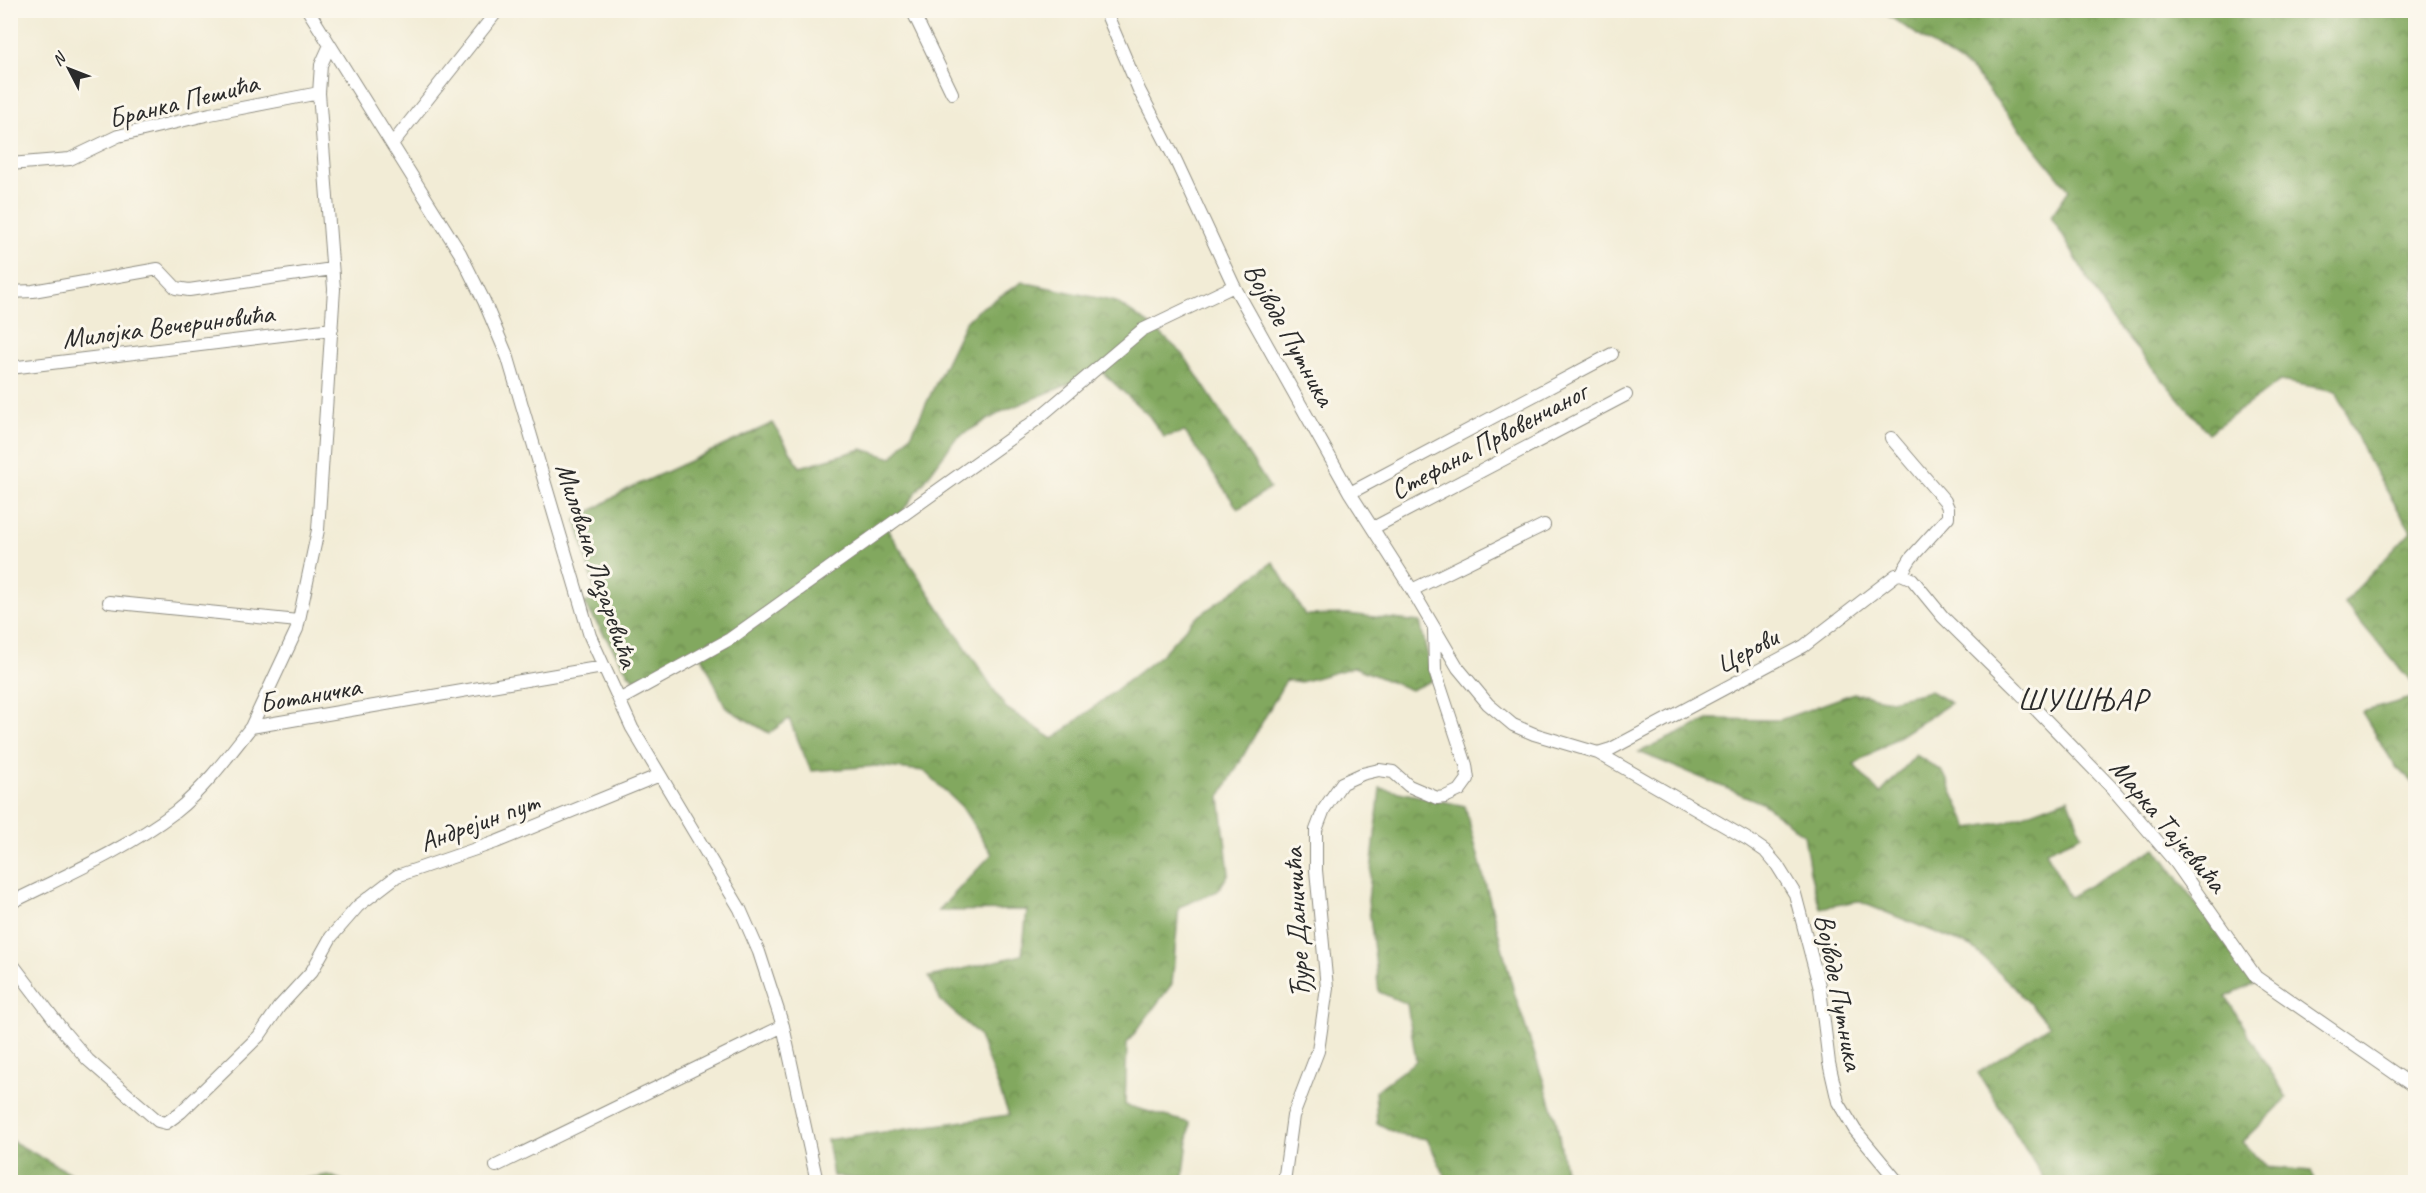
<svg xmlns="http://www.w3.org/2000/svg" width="2426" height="1193" viewBox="0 0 2426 1193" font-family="Caveat,sans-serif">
<defs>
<pattern id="forest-crowns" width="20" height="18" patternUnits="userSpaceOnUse" patternTransform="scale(1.5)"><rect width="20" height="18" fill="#82a85e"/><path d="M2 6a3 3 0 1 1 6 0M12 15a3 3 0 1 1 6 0" fill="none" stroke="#6b894e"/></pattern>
</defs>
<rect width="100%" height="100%" fill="#fbf7ec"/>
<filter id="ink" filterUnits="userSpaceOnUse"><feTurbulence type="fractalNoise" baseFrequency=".0167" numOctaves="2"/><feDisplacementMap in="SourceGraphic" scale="12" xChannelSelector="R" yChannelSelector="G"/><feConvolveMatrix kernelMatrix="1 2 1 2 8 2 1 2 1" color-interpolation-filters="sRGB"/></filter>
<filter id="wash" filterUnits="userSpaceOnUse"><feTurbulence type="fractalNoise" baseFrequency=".008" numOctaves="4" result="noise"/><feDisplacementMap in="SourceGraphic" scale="24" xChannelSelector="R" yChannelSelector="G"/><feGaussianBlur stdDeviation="1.35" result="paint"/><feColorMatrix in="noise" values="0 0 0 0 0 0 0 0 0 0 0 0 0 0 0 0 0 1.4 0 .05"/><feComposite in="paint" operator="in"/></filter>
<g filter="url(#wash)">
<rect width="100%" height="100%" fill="#f2ecd6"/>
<path fill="url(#forest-crowns)" stroke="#566a44" stroke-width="1.5" d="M1881,11H2415V686L2344,603L2411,531L2367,458L2336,391L2280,381L2208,433L2112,320L2051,216L2069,190L1973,71Z
M1022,282L1116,302L1153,327L1183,354L1270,488L1238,509L1185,432L1164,437L1149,416L1101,371L1003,411L956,438L888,531L1006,708L1053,739L1161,655L1192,621L1273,562L1305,615L1347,614L1420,622L1433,680L1411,690L1354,667L1301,682L1286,680L1220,797L1229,873L1218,891L1179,907L1172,984L1127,1043L1125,1105L1190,1123L1183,1182H879L833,1176L827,1140L1009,1115L978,1034L941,1001L929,977L1022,955L1027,910L938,911L992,854L962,807L924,771L877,766L811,771L789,719L769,733L726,708L700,652L635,680L629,674L584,603L597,599L576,520L626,490L773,423L800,467L862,449L892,458L912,433L965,323L978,310Z
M1930,691L1951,703L1854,765L1880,794L1916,755L1943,772L1969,828L2005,822L2068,798L2082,835L2046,851L2069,897L2156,848L2254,984L2226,997L2287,1098L2243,1142L2267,1167L2311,1171L2316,1182H2046L1978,1073L2050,1025L2012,985L1972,947L1858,901L1820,908L1810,872L1804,835L1762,803L1639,752L1710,719L1780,720L1854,693L1890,700Z
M2415,697H2416L2415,785L2395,766L2362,712Z
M1380,788L1465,806L1514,992L1556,1119L1567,1182H1448L1427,1139L1400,1135L1377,1123L1375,1091L1416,1061L1407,1004L1379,992L1368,901Z
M10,1140L86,1182H11Z
M328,1175L346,1182H283Z"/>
</g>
<g filter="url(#ink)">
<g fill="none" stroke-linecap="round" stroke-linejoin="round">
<g stroke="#8e8c80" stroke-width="14">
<path id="minor" d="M308,10L460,253L484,301L508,358L590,636L632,728L740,909L759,952L783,1026L817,1182
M912,10L952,93
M1105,10L1139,90L1176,161L1234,286L1350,493L1412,590L1458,668L1488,704L1513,725L1534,734L1598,753L1611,749L1804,646L1896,575L1901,574L1911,558L1948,517V508L1945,501L1891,438
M392,144L498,10
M10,164L70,159L118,136L210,114L319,93
M10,292L33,291L158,269L176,288L189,290L332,269
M10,368L332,329
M1350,493L1612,354
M1373,528L1626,395
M1901,574L1912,579L1943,617L2017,690L2112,788L2176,863L2256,977L2416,1088
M1412,590L1544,525
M109,602L298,621
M619,700L730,639L1036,420L1142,330L1234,286
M251,727L297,629L318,530L334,289L319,93L321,65L330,45
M1598,753L1749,840L1765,851L1777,865L1795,894L1820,989L1829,1063L1838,1102L1855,1130L1898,1182
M10,903C66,875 125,850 175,812C202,791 230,754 251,727L603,667
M10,961L64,1032L88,1060L158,1121L166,1123L181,1112L259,1036L279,1007L312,971L331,937L358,906L397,876L496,842L660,775
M496,1166L783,1026
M1284,1182L1293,1116L1318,1051L1327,988L1316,870V830L1324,809L1342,783L1362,774L1379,770L1393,772L1409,786L1437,798L1445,797L1460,790L1468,779L1466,765L1435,671L1434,627"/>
</g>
<use href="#minor" stroke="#fff" stroke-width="12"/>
</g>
</g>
<g text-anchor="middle" stroke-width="6" stroke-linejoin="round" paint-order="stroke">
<g font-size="28" fill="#2b2b2b" stroke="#fbf7ec">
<text transform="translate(183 100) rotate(-14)" y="10">Бранка Пешића</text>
<text transform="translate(168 325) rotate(-7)" y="10">Милојка Вечериновића</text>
<text transform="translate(1290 334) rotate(61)" y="10">Војводе Путника</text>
<text transform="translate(1488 440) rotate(-28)" y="10">Стефана Првовенчаног</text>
<text transform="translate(598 565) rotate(72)" y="10">Милована Лазаревића</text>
<text transform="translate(1746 650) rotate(-28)" y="10">Церови</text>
<text transform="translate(310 694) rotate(-10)" y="10">Ботаничка</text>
<text transform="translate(479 821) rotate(-20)" y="10">Андрејин пут</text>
<text transform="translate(2169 825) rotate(50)" y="10">Марка Тајчевића</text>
<text transform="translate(1296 923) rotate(-93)" y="10">Ђуре Даничића</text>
<text transform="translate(1840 992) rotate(79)" y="10">Војводе Путника</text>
</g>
<g font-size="32" letter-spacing="1.5" fill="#2b2b2b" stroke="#fbf7ec">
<text x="2083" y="710">ШУШЊАР</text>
</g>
</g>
<rect width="2426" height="1193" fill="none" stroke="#fbf7ec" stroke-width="36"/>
<g transform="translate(69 69) rotate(312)" stroke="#fbf7ec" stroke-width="4.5" paint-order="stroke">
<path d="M0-4.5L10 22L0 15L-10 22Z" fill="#2b2b2b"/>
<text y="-9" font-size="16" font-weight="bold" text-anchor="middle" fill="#2b2b2b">N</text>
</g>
</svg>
